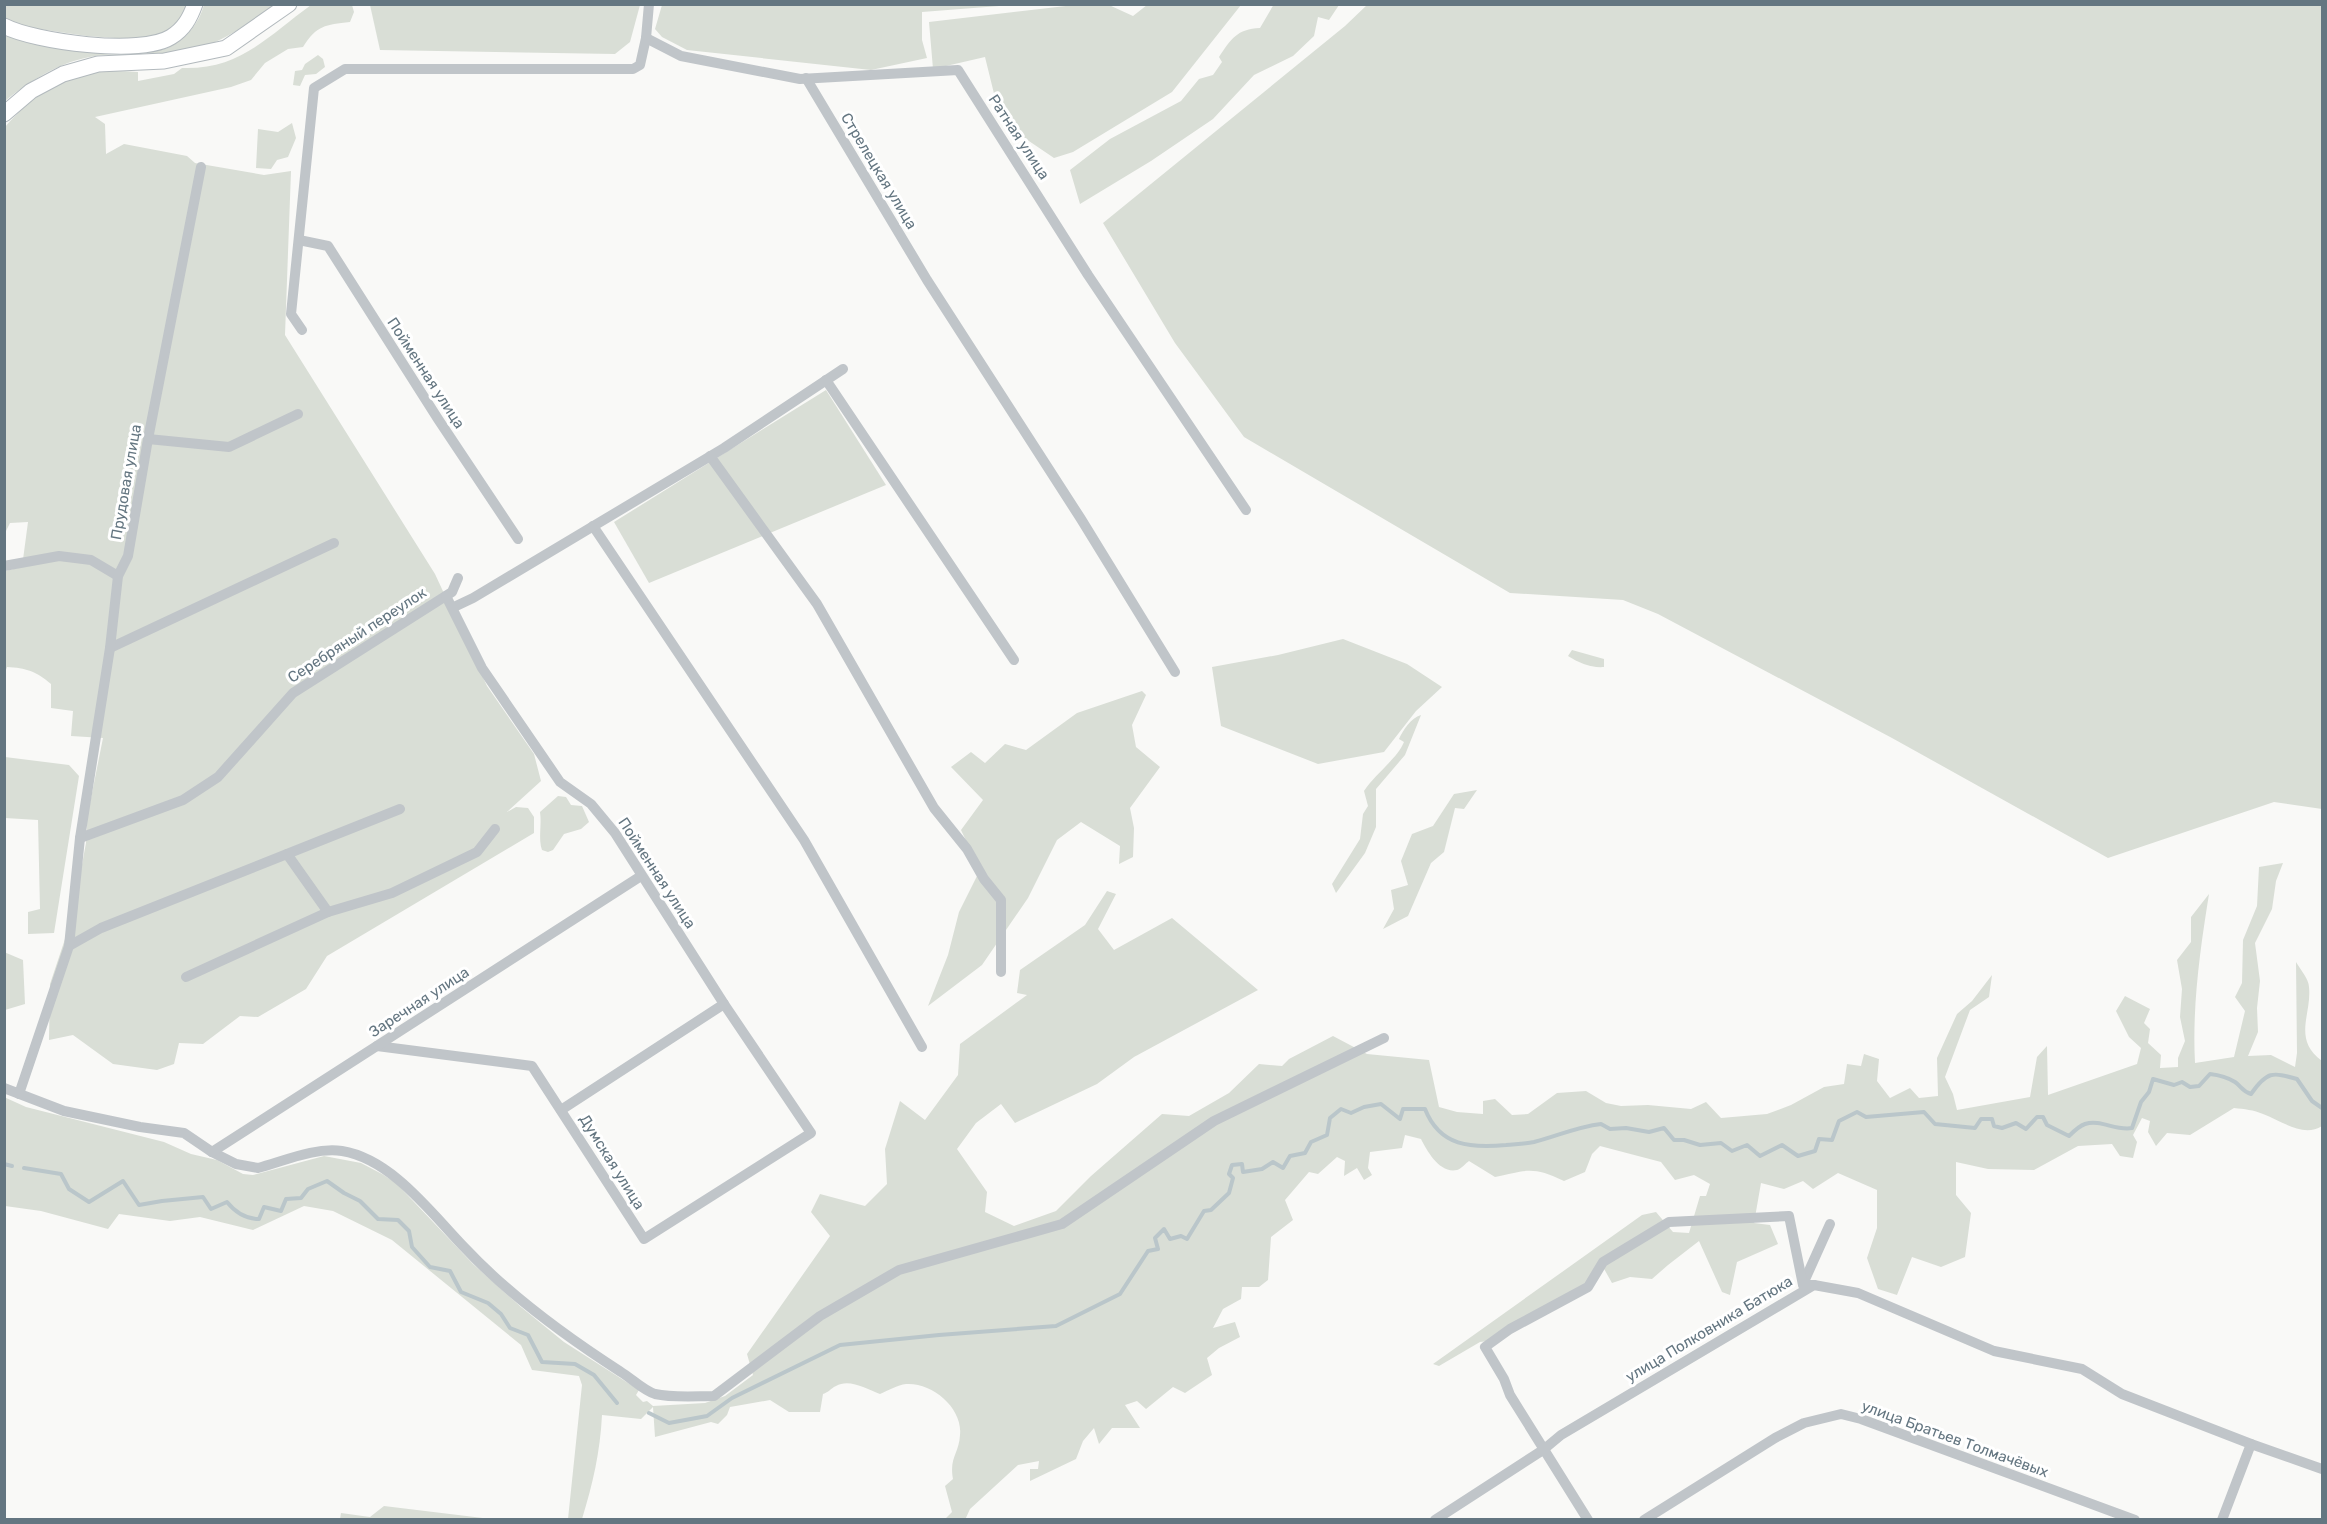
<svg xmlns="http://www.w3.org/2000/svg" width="2327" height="1524" font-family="Rubik,sans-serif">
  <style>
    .green { fill: #d9ded6 }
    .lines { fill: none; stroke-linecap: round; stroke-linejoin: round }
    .stream { stroke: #bac6ca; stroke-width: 4 }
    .secondary-casing { stroke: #b2b9bd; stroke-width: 17 }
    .street { stroke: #c0c5c9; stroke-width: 10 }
    .secondary { stroke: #fff; stroke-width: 15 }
    .labels { text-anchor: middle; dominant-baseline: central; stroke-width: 6; stroke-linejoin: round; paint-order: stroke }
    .street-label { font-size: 15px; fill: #647681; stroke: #fff }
  </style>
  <rect width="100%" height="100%" fill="#f9f9f7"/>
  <!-- green -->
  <g class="green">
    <polygon points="1083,4 1109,5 1133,16 1147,5 1241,5 1172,92 1073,152 1054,158 1001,122 985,57 933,69 929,22"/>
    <path d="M1274 4 1339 5 1329 20 1318 17 1314 36 1293 56 1254 75 1213 119 1151 161 1080 204 1070 170 1110 139 1181 101 1199 79 1213 75 1222 62 1219 57C1231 39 1237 29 1260 28Z"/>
    <polygon points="4,5 187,5 182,18 170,32 143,40 87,36 32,28 15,25 5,19"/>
    <path d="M204 5H274C251 21 227 40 199 48 169 56 134 52 103 55 67 58 33 78 5 101V35C34 48 142 60 170 47 187 38 199 23 204 5Z"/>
    <path d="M311 5H352L354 12 350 22C325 25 317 25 303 47L288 49 265 63 251 80 231 87 95 117 105 124 106 154 124 144 187 156 195 163 264 175 291 171 285 335 435 574 487 686 534 754 541 781 507 812 516 807 528 808 534 817V833L327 956 306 989 258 1017 240 1016 203 1044 179 1043 174 1064 157 1070 113 1064 73 1035 49 1040 50 984 72 918 86 843 87 818 103 738 71 736 73 711 51 708V684C36 671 26 668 7 667L5 673V571L22 567 28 522 10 523 5 533V127C27 102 53 80 86 73 103 70 121 71 138 72V81L174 74 182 68C240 70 268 36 311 5Z"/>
    <polygon points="370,5 370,4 640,5 630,42 615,54 380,50"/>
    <polygon points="662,5 1012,5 922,12 922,40 927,58 871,70 687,50 662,37 655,29"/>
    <polygon points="1367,5 2322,5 2322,809 2274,802 2108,858 1892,738 1658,614 1623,600 1510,593 1244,437 1175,343 1103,223 1345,26"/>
    <polygon points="318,55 323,59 325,67 316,74 305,75 300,86 293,85 295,71 302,70 305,64"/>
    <polygon points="292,123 296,138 288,157 277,160 271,169 256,168 258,129 278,132"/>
    <polygon points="826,390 886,485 649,583 614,522"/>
    <polygon points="1343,639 1407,664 1442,687 1416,711 1384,752 1318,764 1221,726 1212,667 1278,655"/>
    <path d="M1572 650 1604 659V667C1591 668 1579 663 1568 656Z"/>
    <polygon points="1142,691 1146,695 1132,725 1136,747 1160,767 1130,808 1134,828 1133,857 1119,864 1120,846 1081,822 1057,840 1028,898 982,965 928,1006 948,955 959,912 980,870 961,830 983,800 951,767 971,752 985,763 1005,744 1026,750 1077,713"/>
    <path d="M1421 715 1405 755 1376 789V827L1365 853 1336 893 1332 884 1360 839 1363 814 1368 806 1364 791C1375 774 1397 759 1404 742L1399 739C1403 730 1411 718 1421 715Z"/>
    <polygon points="5,757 69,765 79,776 54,933 28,934 28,912 40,909 38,820 5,818"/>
    <polygon points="1477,790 1464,809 1455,808 1444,852 1431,863 1408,916 1383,929 1394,909 1391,890 1408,885 1401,861 1412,834 1433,826 1454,794"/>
    <path d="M558 796 566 797 571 805 582 806 589 822 581 829 564 834 553 850 548 852 542 850C538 839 542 824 540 812Z"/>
    <path d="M2283 863 2276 881 2272 909 2255 943 2260 981 2257 1008 2258 1032 2248 1056 2271 1055 2295 1067 2297 1053 2296 962C2300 969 2309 979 2309 987 2312 1014 2292 1039 2322 1061V1126C2303 1138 2282 1121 2263 1114 2254 1110 2244 1109 2234 1108L2190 1135 2167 1133 2156 1146 2148 1132 2150 1121 2142 1118 2133 1135 2137 1142 2133 1158 2120 1156 2112 1144 2078 1146 2034 1170 1988 1169 1956 1162V1195L1971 1213 1965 1257 1941 1267 1912 1257 1897 1295 1878 1289 1867 1258 1877 1228V1190L1838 1173 1813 1189 1803 1181 1784 1189 1761 1183 1754 1223 1770 1225 1778 1244 1737 1262 1730 1295 1722 1292 1699 1241 1668 1265 1652 1279 1630 1277 1612 1283 1603 1267 1588 1287 1496 1340 1480 1342 1439 1366 1433 1364 1642 1215 1656 1212 1673 1232 1689 1233 1700 1196H1706L1710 1184 1694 1175 1675 1180 1661 1162 1600 1146 1592 1154 1585 1172 1564 1181C1533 1166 1527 1170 1495 1177L1469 1161C1466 1163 1461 1169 1457 1170 1440 1174 1427 1151 1421 1139L1405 1135 1402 1148 1370 1152 1368 1168 1372 1175 1364 1180 1357 1168 1344 1176 1345 1161 1337 1157 1318 1174 1309 1172 1285 1200 1293 1220 1271 1237 1268 1280 1259 1287H1242L1241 1299 1223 1309 1213 1328 1235 1322 1240 1337 1219 1348 1207 1358 1212 1375 1185 1393 1173 1387 1146 1409 1137 1401 1125 1405 1140 1428H1112L1099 1444 1094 1428 1083 1441 1076 1459 1030 1481V1469H1038L1039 1461 1018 1465 970 1509 965 1520 945 1519 952 1512 945 1486 953 1479C949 1457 959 1454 960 1435 963 1408 932 1382 906 1384 898 1385 887 1391 880 1394 867 1389 849 1378 836 1386 830 1389 829 1392 823 1394L820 1412H789L770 1400 730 1407 727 1415 718 1424 711 1422 655 1437 653 1407 641 1419 602 1415C600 1453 593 1483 582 1519H568L582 1385 579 1376 532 1370 521 1345 392 1240 333 1211 304 1206 253 1230 200 1217 170 1221 119 1214 108 1229 41 1211 5 1206 4 1097 26 1107 164 1142 191 1154 217 1160 243 1174 253 1175 324 1156 361 1163 382 1174 396 1183 473 1264 521 1307 564 1342 639 1390 636 1395 643 1402 647 1401 653 1406 705 1403 725 1396 753 1375 747 1354 830 1236 811 1212 820 1194 865 1206 887 1184 885 1149 900 1101 925 1120 958 1075 960 1044 1027 995 1017 993 1020 970 1085 925 1107 891 1116 894 1098 929 1114 950 1172 918 1258 990 1134 1057 1097 1084 1015 1123 1001 1104 976 1123 957 1149 987 1192 985 1212 1014 1226 1056 1211 1091 1176 1162 1114 1189 1116 1229 1093 1259 1064 1282 1066 1289 1059 1333 1036 1367 1054 1429 1060 1439 1107 1457 1112 1483 1114V1101L1495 1099 1512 1115 1528 1114 1557 1093 1586 1091 1606 1103 1621 1106 1648 1105 1691 1109 1706 1102 1721 1118 1767 1114 1791 1105 1824 1087 1844 1084 1847 1064 1861 1066 1864 1054 1879 1059 1877 1081 1890 1098 1910 1088 1919 1098 1938 1096 1937 1058 1957 1014 1972 1001 1992 975 1989 997 1970 1010 1945 1077 1953 1094 1957 1110 2030 1097 2037 1057 2047 1046 2048 1095 2137 1064 2141 1048 2129 1037 2116 1011 2125 996 2150 1009 2144 1023 2150 1029 2148 1043 2161 1055 2160 1068 2178 1067V1058L2185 1041 2180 1017 2182 989 2177 960 2191 942V917L2209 894C2200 950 2192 1007 2195 1063L2234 1057 2245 1011 2235 997 2242 983 2243 940 2257 906 2259 867Z"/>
    <polygon points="4,952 23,960 25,1004 5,1010"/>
    <polygon points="384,1506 491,1519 340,1519 341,1513 370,1517"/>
  </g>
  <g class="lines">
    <!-- stream -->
    <g class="stream">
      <polyline points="4,1164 12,1166"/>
      <path d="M24 1168 61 1174 69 1189 89 1202 123 1181 139 1205 162 1201 203 1197 211 1209 227 1202C235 1212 246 1219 259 1219L264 1207 281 1211 286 1199 301 1198 308 1189 327 1181 344 1193 360 1201 378 1219 398 1220 409 1231 412 1247 430 1267 450 1271 461 1292 488 1303 501 1314 510 1328 528 1335 542 1362 575 1364 594 1375 617 1403"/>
      <path d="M649 1413 669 1423 707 1416 732 1398 840 1345 939 1335 1056 1326 1120 1294 1148 1251 1158 1249 1155 1238 1164 1229 1170 1239 1181 1236 1187 1239 1204 1211 1211 1210 1229 1193 1233 1178 1229 1174 1232 1165 1242 1164 1243 1172 1262 1169 1273 1162 1283 1168 1290 1156 1305 1153 1311 1142 1327 1135 1330 1118 1341 1109 1351 1113 1364 1107 1381 1104 1400 1119 1403 1109H1425C1440 1147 1471 1148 1506 1145 1515 1144 1525 1144 1534 1142 1558 1136 1576 1127 1601 1124L1610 1129 1626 1128 1649 1132 1664 1128 1674 1140H1684L1700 1145 1721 1143 1732 1151 1747 1145 1760 1156 1782 1145 1798 1156 1815 1151 1819 1139 1832 1140 1839 1121 1857 1112 1866 1117 1924 1112 1935 1124 1975 1128 1981 1119H1992L1994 1126 2002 1128 2016 1123 2026 1129 2037 1117H2043L2047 1125 2069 1136C2073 1132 2079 1126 2085 1124 2101 1119 2115 1131 2132 1128L2141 1102 2149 1092 2153 1079 2174 1085 2182 1082 2190 1087 2199 1086 2210 1074C2219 1075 2227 1077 2235 1082 2241 1086 2242 1091 2251 1094 2267 1071 2272 1072 2297 1079L2312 1101 2322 1108"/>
    </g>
    <defs>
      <g id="secondary">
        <path d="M4 26C35 42 141 56 171 37 184 29 190 18 195 4"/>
        <polyline points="4,114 31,91 63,74 98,64 164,61 226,48 289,4"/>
      </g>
    </defs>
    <!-- secondary casing -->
    <use href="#secondary" class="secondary-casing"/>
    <!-- street -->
    <g class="street">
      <polyline points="646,38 681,56 800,79 958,70 1088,275 1246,510"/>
      <polyline points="806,78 927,280 1081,519 1175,672"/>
      <polyline points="299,240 328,246 438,419 518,539"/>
      <polyline points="302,330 291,314 314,88 345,69 633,69 640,65 646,38 649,4"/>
      <polyline points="826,380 1014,660"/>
      <polyline points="148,439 229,447 298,414"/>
      <polyline points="710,456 817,604 934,808 967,849 984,879 1001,900 1001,972"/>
      <polyline points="593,526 804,840 922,1047"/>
      <polyline points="4,566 59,556 91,560 118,576"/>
      <polyline points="454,607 473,598 724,448 843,369"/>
      <polyline points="110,648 334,543"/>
      <polyline points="80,838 183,800 218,777 293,693 452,592 458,578"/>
      <polyline points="287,854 328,912"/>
      <polyline points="69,946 101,928 400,809"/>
      <polyline points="186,977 328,912 392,893 477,852 495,829"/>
      <polyline points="377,1046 532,1066 644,1239 811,1133 724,1004 615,833 591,804 560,782 482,668 446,596"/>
      <path d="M4 1088 64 1111 140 1127 184 1133 212 1152 236 1164 258 1168C284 1161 315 1147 342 1151 392 1159 432 1214 465 1248 510 1296 565 1336 621 1372 631 1378 644 1391 655 1394 673 1398 696 1396 714 1396L820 1316 899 1270 1062 1224 1214 1121 1384 1038"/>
      <polyline points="19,1094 69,946 80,838 110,648 118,576 128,556 148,439 201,167"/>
      <polyline points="561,1110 724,1004"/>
      <polyline points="212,1152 641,876"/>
      <polyline points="1803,1284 1830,1224"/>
      <polyline points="1435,1520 1543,1450 1561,1435 1814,1285 1858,1293 1994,1351 2082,1369 2122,1394 2251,1444 2322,1469"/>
      <polyline points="1588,1520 1510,1395 1504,1379 1485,1347 1510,1329 1588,1287 1603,1262 1669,1222 1789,1216 1803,1285 1814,1285"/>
      <polyline points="1644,1520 1775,1438 1804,1423 1841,1414 1861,1419 2135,1520"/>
      <polyline points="2222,1520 2251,1444"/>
    </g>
    <!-- secondary -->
    <use href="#secondary" class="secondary"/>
  </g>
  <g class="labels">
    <!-- street labels -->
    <g class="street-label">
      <text transform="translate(1019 137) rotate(57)">Ратная улица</text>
      <text transform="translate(879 171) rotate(59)">Стрелецкая улица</text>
      <text transform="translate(426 373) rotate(57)">Пойменная улица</text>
      <text transform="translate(126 482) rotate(-80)">Прудовая улица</text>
      <text transform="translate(357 635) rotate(-33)">Серебряный переулок</text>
      <text transform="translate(657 873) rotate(57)">Пойменная улица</text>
      <text transform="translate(419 1002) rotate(-33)">Заречная улица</text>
      <text transform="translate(612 1162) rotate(58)">Думская улица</text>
      <text transform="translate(1709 1329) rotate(-31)">улица Полковника Батюка</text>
      <text transform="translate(1955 1439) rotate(20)">улица Братьев Толмачёвых</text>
    </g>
  </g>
  <!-- border -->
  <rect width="2327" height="1524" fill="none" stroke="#647681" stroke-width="12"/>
</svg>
